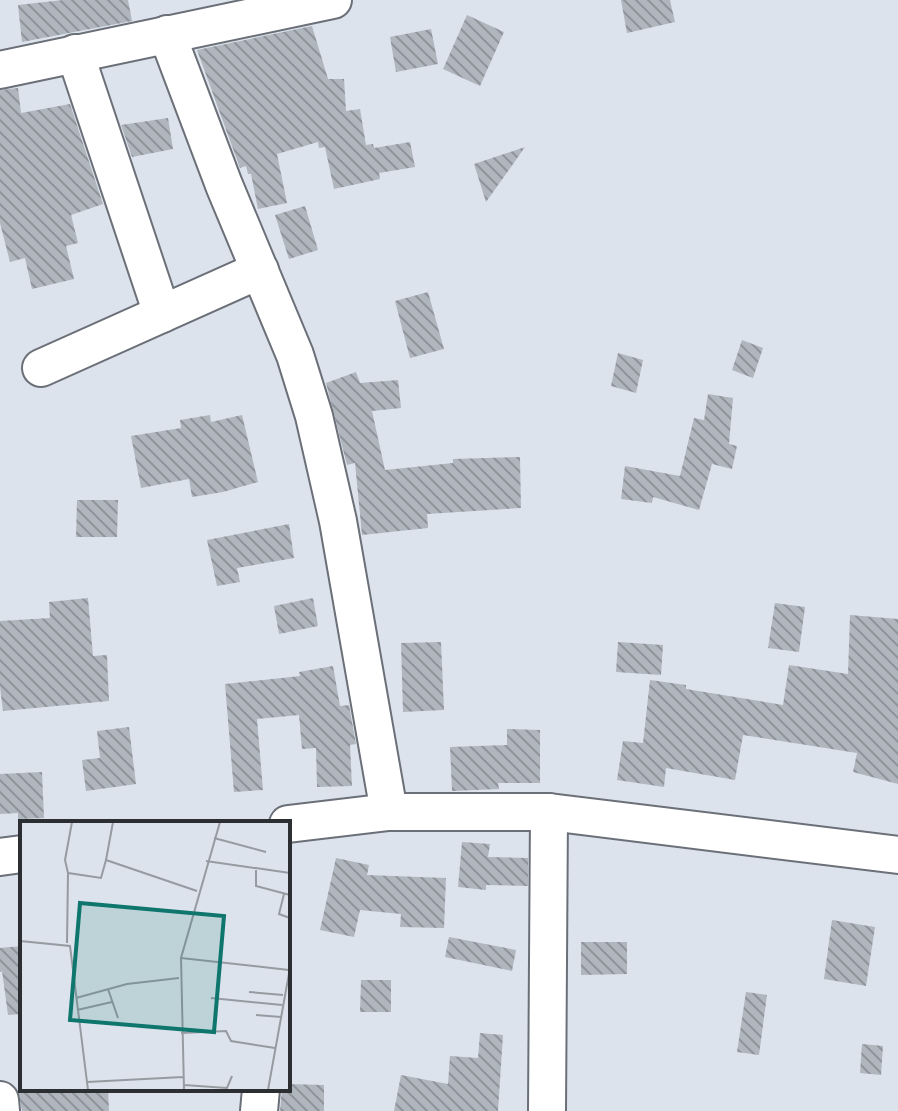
<svg xmlns="http://www.w3.org/2000/svg" width="898" height="1111" font-family="Merriweather,serif">
  <style>
    .building { fill: url(#building-back-hatch) }
    .lines { fill: none; stroke-linecap: round; stroke-linejoin: round }
    .minor-casing { stroke: #6b7078; stroke-width: 40 }
    .minor { stroke: #fff; stroke-width: 36 }
    .inset-road { fill: none; stroke: #969ba2; stroke-width: 2 }
    .view { fill: #0f766e; fill-opacity: 0.15; stroke: #0f766e; stroke-width: 4 }
    .inset-edge { fill: none; stroke: #2c2f32; stroke-width: 4 }
  </style>
  <defs>
    <pattern id="building-back-hatch" width="6" height="6" patternUnits="userSpaceOnUse" patternTransform="scale(2)"><rect width="6" height="6" fill="#b0b6be"/><path d="M-1 5l2 2M0 0l6 6M5-1l2 2" fill="none" stroke="#8f949b"/></pattern>
  </defs>
  <rect width="100%" height="100%" fill="#dde3ec"/>
  <!-- building -->
  <g class="building">
    <polygon points="63,0 128,0 132,21 22,42 18,5"/>
    <polygon points="621,0 670,0 675,22 627,33"/>
    <polygon points="467,15 504,32 480,86 443,69"/>
    <polygon points="312,26 328,79 344,79 346,111 360,109 366,145 373,144 374,148 410,142 415,167 379,173 380,179 334,189 325,147 319,148 318,142 277,154 287,203 258,209 251,174 248,174 246,166 240,168 197,50"/>
    <polygon points="431,29 438,64 396,72 390,37"/>
    <polygon points="18,88 21,113 70,104 103,204 71,215 78,243 66,246 74,279 32,289 25,258 10,262 0,223 0,90"/>
    <polygon points="168,118 173,149 132,157 121,125"/>
    <polygon points="525,147 506,174 486,202 474,164"/>
    <polygon points="305,206 318,250 289,259 275,215"/>
    <polygon points="428,292 444,349 410,358 395,301"/>
    <polygon points="742,340 763,348 753,378 732,370"/>
    <polygon points="618,353 643,360 636,393 611,386"/>
    <polygon points="356,372 360,383 398,380 401,408 372,411 385,470 453,463 453,459 520,457 521,508 427,514 428,528 362,535 355,463 347,465 326,383"/>
    <polygon points="708,394 733,398 729,444 737,446 732,469 712,464 699,510 653,497 652,503 621,499 625,466 680,476 694,418 704,420"/>
    <polygon points="210,415 211,422 242,415 258,482 223,492 192,497 189,479 141,488 131,436 181,428 180,420"/>
    <polygon points="77,500 118,500 117,537 76,537"/>
    <polygon points="289,524 294,558 237,568 240,582 217,586 207,540"/>
    <polygon points="88,598 93,656 107,655 109,701 3,711 0,687 0,621 50,618 49,602"/>
    <polygon points="313,598 318,626 279,634 274,606"/>
    <polygon points="775,603 805,607 799,652 768,648"/>
    <polygon points="850,615 898,619 898,784 853,772 857,753 743,735 735,780 666,768 664,787 617,780 623,741 643,743 650,680 686,685 686,689 783,705 789,665 848,674"/>
    <polygon points="441,642 444,710 403,712 401,643"/>
    <polygon points="618,642 663,645 661,675 616,672"/>
    <polygon points="333,666 340,706 349,705 356,744 350,745 352,786 317,787 316,748 302,749 299,715 257,719 263,790 234,792 225,684 300,676 299,672"/>
    <polygon points="129,727 136,784 86,791 82,760 100,758 97,731"/>
    <polygon points="507,729 540,730 540,783 498,783 499,789 452,791 450,747 507,745"/>
    <polygon points="42,772 44,818 18,819 18,813 0,814 0,774"/>
    <polygon points="462,842 490,844 488,857 528,858 528,886 486,885 486,890 458,887"/>
    <polygon points="336,858 369,865 367,875 446,878 444,928 400,927 401,914 360,910 354,937 320,930"/>
    <polygon points="832,920 875,927 866,986 824,979"/>
    <polygon points="449,937 516,950 512,971 445,957"/>
    <polygon points="581,942 627,942 627,974 581,975"/>
    <polygon points="22,946 22,1014 8,1015 2,971 0,972 0,948"/>
    <polygon points="361,980 391,980 391,1012 360,1012"/>
    <polygon points="746,992 767,995 759,1055 737,1052"/>
    <polygon points="480,1033 503,1035 498,1111 394,1111 401,1075 448,1084 450,1056 478,1058"/>
    <polygon points="862,1044 883,1046 881,1075 860,1073"/>
    <polygon points="288,1084 324,1085 324,1111 280,1111 282,1089 288,1089"/>
    <polygon points="18,1089 108,1089 109,1111 22,1111"/>
  </g>
  <g class="lines">
    <defs>
      <g id="minor">
        <polyline points="167,34 224,185 295,355 314,416 338,521 389,812"/>
        <polyline points="75,53 162,314"/>
        <polyline points="0,70 333,0"/>
        <polyline points="41,368 260,270"/>
        <polyline points="288,824 389,812 549,812 898,855"/>
        <polyline points="0,857 22,854"/>
        <polyline points="0,1100 1,1111"/>
        <polyline points="259,1111 261,1089"/>
        <polyline points="547,1111 549,812"/>
      </g>
    </defs>
    <!-- minor casing -->
    <use href="#minor" class="minor-casing"/>
    <!-- minor -->
    <use href="#minor" class="minor"/>
  </g>
  <!-- overview -->
  <g transform="translate(20 821)">
    <rect width="270" height="270" fill="#dde3ec"/>
    <path class="inset-road" d="M93 1 86 39 177 70M194 17 246 31M186 40 270 52M236 49V65L270 74M48 52 45 39 52 1M264 73 259 93 270 97M0 120 50 125 68 269M47 122 48 52 81 57 86 39M161 137 269 149M88 168 98 197M229 171 263 174M56 177 107 163 159 157M191 177 262 184M57 189 92 181M236 194 261 196M161 212 206 210 211 220 255 227M67 261 163 256M164 264 207 267 212 255M164 269 161 137 200 1M248 269 270 147"/>
    <path class="view" d="M60 82 204 95 194 211 50 199Z"/>
    <rect width="270" height="270" class="inset-edge"/>
  </g>
</svg>
